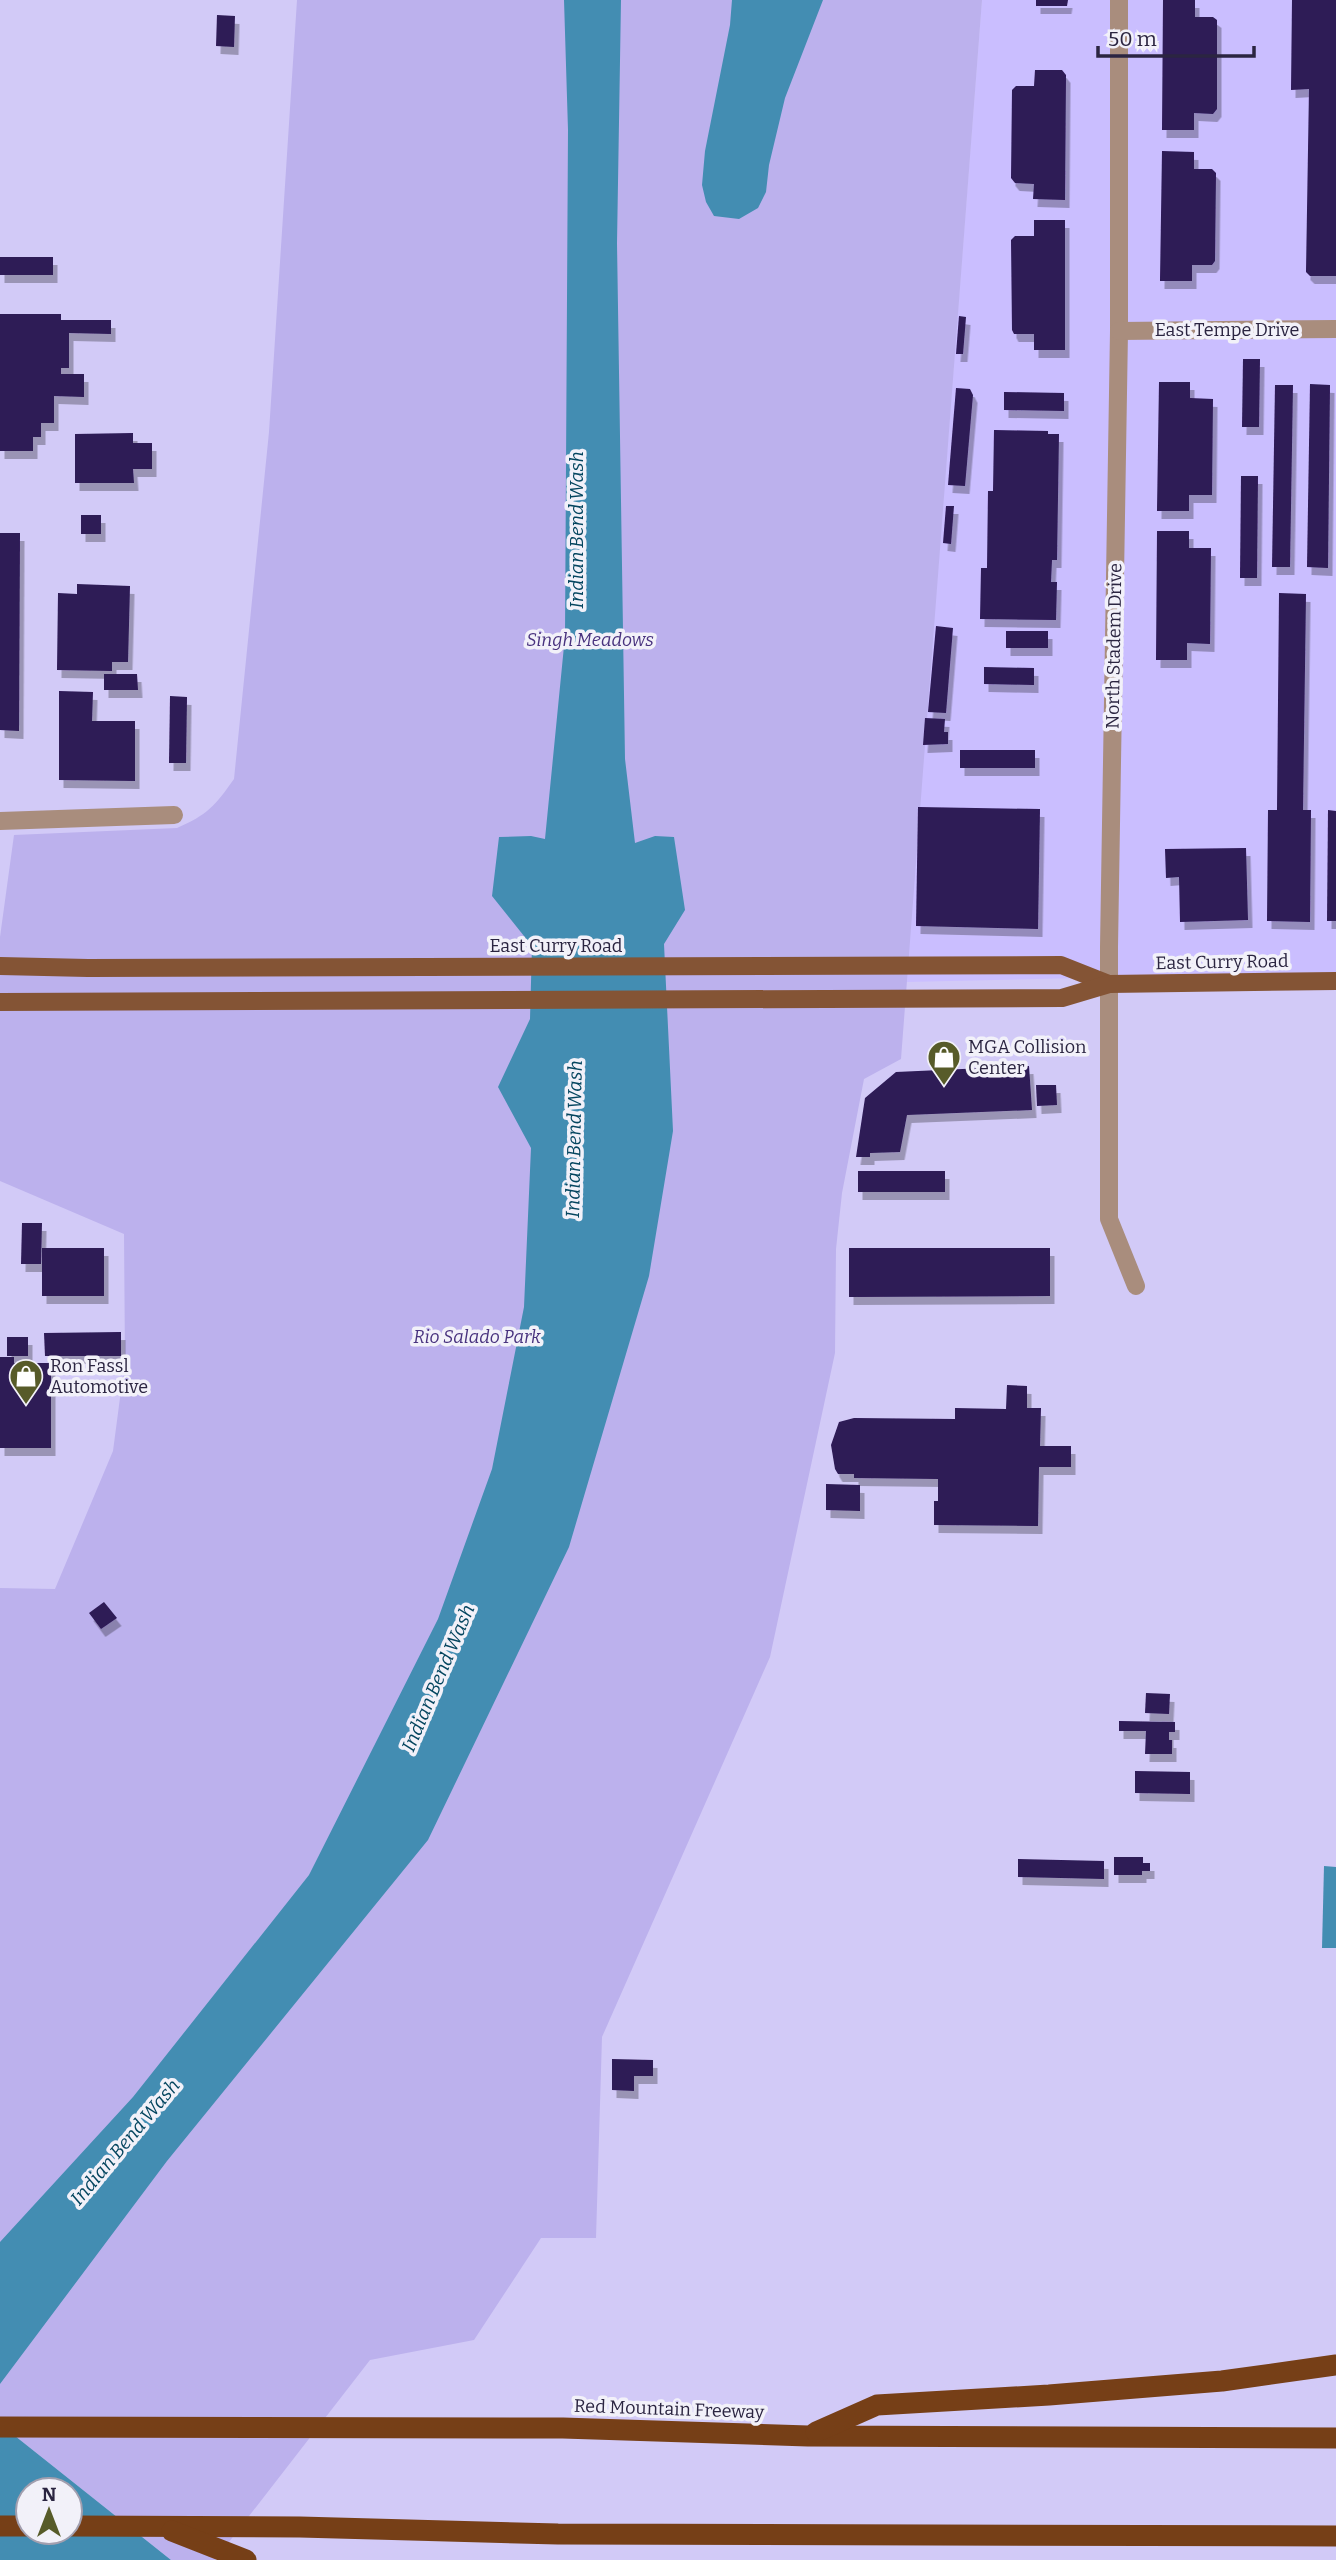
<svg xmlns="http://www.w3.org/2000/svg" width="1336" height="2560" font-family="Bitter,serif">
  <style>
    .built { fill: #cabeff }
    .green { fill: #bcb1ed }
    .water { fill: #438db2; fill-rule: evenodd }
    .building { fill: #2d1a56; filter: url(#shadow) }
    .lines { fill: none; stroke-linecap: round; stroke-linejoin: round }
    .minor { stroke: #a98d7d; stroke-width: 18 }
    .primary { stroke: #845435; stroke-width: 18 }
    .motorway { stroke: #763f17; stroke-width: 21 }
    .labels { text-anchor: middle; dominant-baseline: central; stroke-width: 7; stroke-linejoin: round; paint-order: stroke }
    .street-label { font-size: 18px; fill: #2b2541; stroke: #f2f1f9 }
    .park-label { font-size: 18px; font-style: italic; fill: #48327e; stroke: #f2f1f9 }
    .poi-label { font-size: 18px; fill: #2b2541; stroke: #f2f1f9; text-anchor: start }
    .water-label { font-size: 19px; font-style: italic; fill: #04455f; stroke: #f2f1f9 }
  </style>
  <defs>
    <filter id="shadow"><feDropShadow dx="4.5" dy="8" stdDeviation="0" flood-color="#0004"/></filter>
  </defs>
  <rect width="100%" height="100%" fill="#d2caf7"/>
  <!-- built -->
  <polygon class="built" points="982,0 1336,0 1336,972 906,982"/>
  <!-- green -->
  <path class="green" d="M297 0H982L901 1059 864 1079 842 1193 836 1249 835 1353 770 1657 602 2037 596 2238H541L474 2340 370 2360 215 2560H171L0 2424V1588L55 1589 113 1451 125 1360 124 1234 0 1181V937L14 835 177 828C207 815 215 806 234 779L269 432Z"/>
  <!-- water -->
  <g class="water">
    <polygon points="564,0 621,0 617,243 625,759 635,843 655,836 674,837 685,910 664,944 673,1131 649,1276 569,1547 428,1840 167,2161 0,2384 0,2242 133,2097 309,1875 438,1619 492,1469 524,1307 531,1148 498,1087 530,1019 532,946 492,896 499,837 531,836 545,839 565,636 568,130"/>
    <polygon points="732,0 823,0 785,98 769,165 766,192 758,208 739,219 714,216 706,202 702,185 705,151 730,25"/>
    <polygon points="1324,1866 1336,1867 1336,1948 1322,1948"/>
    <path d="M0 2424 171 2560H0ZM28 2490H70V2532H28Z"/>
  </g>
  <!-- building -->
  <g class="building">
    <polygon points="1036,0 1068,0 1067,6 1036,6"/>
    <polygon points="1163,0 1195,0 1195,17 1213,17 1217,20 1217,109 1213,114 1194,113 1194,130 1162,130"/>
    <polygon points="1292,0 1336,0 1336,276 1310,276 1306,272 1309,89 1291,90"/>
    <polygon points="217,15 235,16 234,47 216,46"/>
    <polygon points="1035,70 1062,70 1066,75 1065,200 1033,199 1034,184 1015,183 1011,178 1012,90 1016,86 1034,86"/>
    <polygon points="1162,151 1194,152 1194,169 1212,169 1216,173 1215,261 1212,265 1192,265 1192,281 1160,281"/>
    <polygon points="1034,220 1065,220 1065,350 1034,350 1034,334 1014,334 1012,330 1011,240 1015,236 1034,236"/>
    <rect x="0" y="257" width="53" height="18"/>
    <polygon points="0,314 61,314 61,320 111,320 111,334 69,333 69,368 61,368 61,374 84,374 84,397 54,396 54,423 41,423 41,437 33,437 33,451 0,451"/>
    <polygon points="959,316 966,317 963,354 956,354"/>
    <polygon points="1243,359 1260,359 1259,427 1242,427"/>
    <polygon points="1159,382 1190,382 1190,398 1213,399 1212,495 1189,495 1189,511 1157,511"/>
    <polygon points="1310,384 1330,385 1328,568 1307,567"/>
    <polygon points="1275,385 1293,385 1290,567 1272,567"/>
    <polygon points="956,388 970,389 973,395 965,486 948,485"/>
    <polygon points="1004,392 1064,393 1064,411 1004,410"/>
    <polygon points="994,430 1048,431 1048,434 1059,434 1057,560 1052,560 1051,582 1057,582 1056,620 980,619 981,568 987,568 988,491 993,491"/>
    <polygon points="133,433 133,443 152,443 152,469 133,469 134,483 75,483 75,434"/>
    <polygon points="1241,476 1258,476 1257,578 1240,578"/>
    <polygon points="946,506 954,506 951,544 943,543"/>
    <rect x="81" y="515" width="20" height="19"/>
    <polygon points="1157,531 1189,531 1189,548 1211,548 1210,644 1187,643 1187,660 1156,660"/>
    <polygon points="0,533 20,533 19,731 0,730"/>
    <polygon points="77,584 130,586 128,662 112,662 112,671 57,670 58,593 77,594"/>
    <polygon points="1279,593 1306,594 1303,810 1311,810 1310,922 1267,921 1268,810 1277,810"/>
    <polygon points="936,626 953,628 946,713 928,712"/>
    <rect x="1006" y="631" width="42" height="17"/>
    <polygon points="984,667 1034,668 1034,685 984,684"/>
    <polygon points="104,674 137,674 138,690 104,690"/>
    <polygon points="59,691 93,692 92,721 135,721 135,781 59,780"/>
    <polygon points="170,696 187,697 186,763 169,763"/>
    <polygon points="925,718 945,719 944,732 948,732 948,744 923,745"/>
    <rect x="960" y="750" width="75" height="18"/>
    <polygon points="918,807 1040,809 1038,929 916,926"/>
    <polygon points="1328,810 1336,811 1336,921 1327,921"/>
    <polygon points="1246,848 1248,920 1180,922 1179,877 1166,878 1165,849"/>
    <polygon points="1029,1066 1032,1110 907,1115 900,1152 870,1153 870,1157 856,1157 865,1098 896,1072"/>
    <polygon points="1036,1085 1056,1085 1057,1105 1037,1106"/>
    <rect x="858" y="1171" width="87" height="21"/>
    <polygon points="22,1223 42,1223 41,1264 21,1264"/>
    <rect x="42" y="1248" width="62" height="48"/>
    <polygon points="849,1248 1050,1248 1050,1296 849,1297"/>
    <polygon points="121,1332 121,1356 45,1356 44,1333"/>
    <rect x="7" y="1337" width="21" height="19"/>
    <polygon points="0,1357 14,1357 14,1363 51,1363 51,1448 0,1448"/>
    <polygon points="1007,1385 1027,1386 1027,1408 1041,1408 1040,1446 1071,1446 1071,1467 1039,1467 1038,1526 934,1525 934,1501 938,1501 938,1479 854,1478 854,1474 838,1474 835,1469 831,1445 839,1422 854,1418 955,1419 955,1408 1006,1409"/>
    <polygon points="826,1484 860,1485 860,1511 826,1510"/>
    <polygon points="104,1602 117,1618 101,1629 89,1613"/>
    <polygon points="1146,1693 1170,1694 1169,1714 1145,1713"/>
    <polygon points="1119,1721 1175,1722 1175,1732 1169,1732 1169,1740 1172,1740 1172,1754 1145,1754 1146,1731 1119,1731"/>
    <polygon points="1135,1771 1190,1772 1190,1794 1135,1793"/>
    <polygon points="1114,1857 1143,1857 1143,1863 1150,1863 1150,1871 1142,1871 1142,1875 1114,1875"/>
    <polygon points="1018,1859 1104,1861 1104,1879 1018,1877"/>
    <polygon points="612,2059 653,2060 653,2076 634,2076 634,2091 612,2090"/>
  </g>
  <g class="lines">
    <!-- minor -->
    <g class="minor">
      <polyline points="1119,0 1119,331 1109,947 1109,1219 1136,1286"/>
      <polyline points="1119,331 1336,329"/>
      <polyline points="0,821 174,815"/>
    </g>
    <!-- primary -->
    <g class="primary">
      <polyline points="0,966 88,968 1061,965 1109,984"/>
      <polyline points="0,1002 1062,998 1109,984 1336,981"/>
    </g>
    <!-- motorway -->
    <g class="motorway">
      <polyline points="0,2427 563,2428 808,2436 1336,2438"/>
      <polyline points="816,2432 877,2405 1049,2395 1222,2381 1336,2365"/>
      <polyline points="0,2526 28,2526"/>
      <polyline points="70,2526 300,2527 558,2534 1336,2536"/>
      <polyline points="172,2531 246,2560"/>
    </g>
  </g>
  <!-- icons -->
  <defs>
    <symbol id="shop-pin" viewBox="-11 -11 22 30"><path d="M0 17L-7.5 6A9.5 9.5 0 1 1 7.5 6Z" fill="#575b29" stroke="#f2f1f9"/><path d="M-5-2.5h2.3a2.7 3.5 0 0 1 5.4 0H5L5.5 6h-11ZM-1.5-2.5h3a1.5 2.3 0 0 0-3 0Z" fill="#fff"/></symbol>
  </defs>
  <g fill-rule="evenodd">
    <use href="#shop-pin" x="925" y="1038" width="38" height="52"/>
    <use href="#shop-pin" x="7" y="1357" width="38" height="52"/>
  </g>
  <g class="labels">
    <!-- street labels -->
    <g class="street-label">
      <text x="1227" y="330">East Tempe Drive</text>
      <text transform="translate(1114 646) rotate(-89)">North Stadem Drive</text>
      <text x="556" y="946">East Curry Road</text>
      <text transform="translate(1222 962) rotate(-1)">East Curry Road</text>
      <text transform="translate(669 2409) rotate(2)">Red Mountain Freeway</text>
    </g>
    <!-- park labels -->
    <g class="park-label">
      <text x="590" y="640">Singh Meadows</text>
      <text x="477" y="1337">Rio Salado Park</text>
    </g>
    <!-- poi labels -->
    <g class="poi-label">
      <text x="968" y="1047">MGA Collision<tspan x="968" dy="21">Center</tspan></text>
      <text x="50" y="1366">Ron Fassl<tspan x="50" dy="21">Automotive</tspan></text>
    </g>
    <!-- water labels -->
    <g class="water-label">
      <text transform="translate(576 530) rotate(-90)">Indian Bend Wash</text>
      <text transform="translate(574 1139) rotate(-89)">Indian Bend Wash</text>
      <text transform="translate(438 1678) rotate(-67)">Indian Bend Wash</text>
      <text transform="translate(125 2142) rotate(-50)">Indian Bend Wash</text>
    </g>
  </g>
  <!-- north arrow -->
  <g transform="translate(49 2511)"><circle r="33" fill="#f2f1f9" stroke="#a29faf" stroke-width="2"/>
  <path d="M0-5L12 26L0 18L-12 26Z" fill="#575b29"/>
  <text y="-10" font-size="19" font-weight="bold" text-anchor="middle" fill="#2b2541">N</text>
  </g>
  <!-- scale -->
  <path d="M1098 46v10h156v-10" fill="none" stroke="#2b2541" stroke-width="3.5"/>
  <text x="1108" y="46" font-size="21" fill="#2b2541" stroke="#f2f1f9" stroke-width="5" paint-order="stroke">50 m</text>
</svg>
